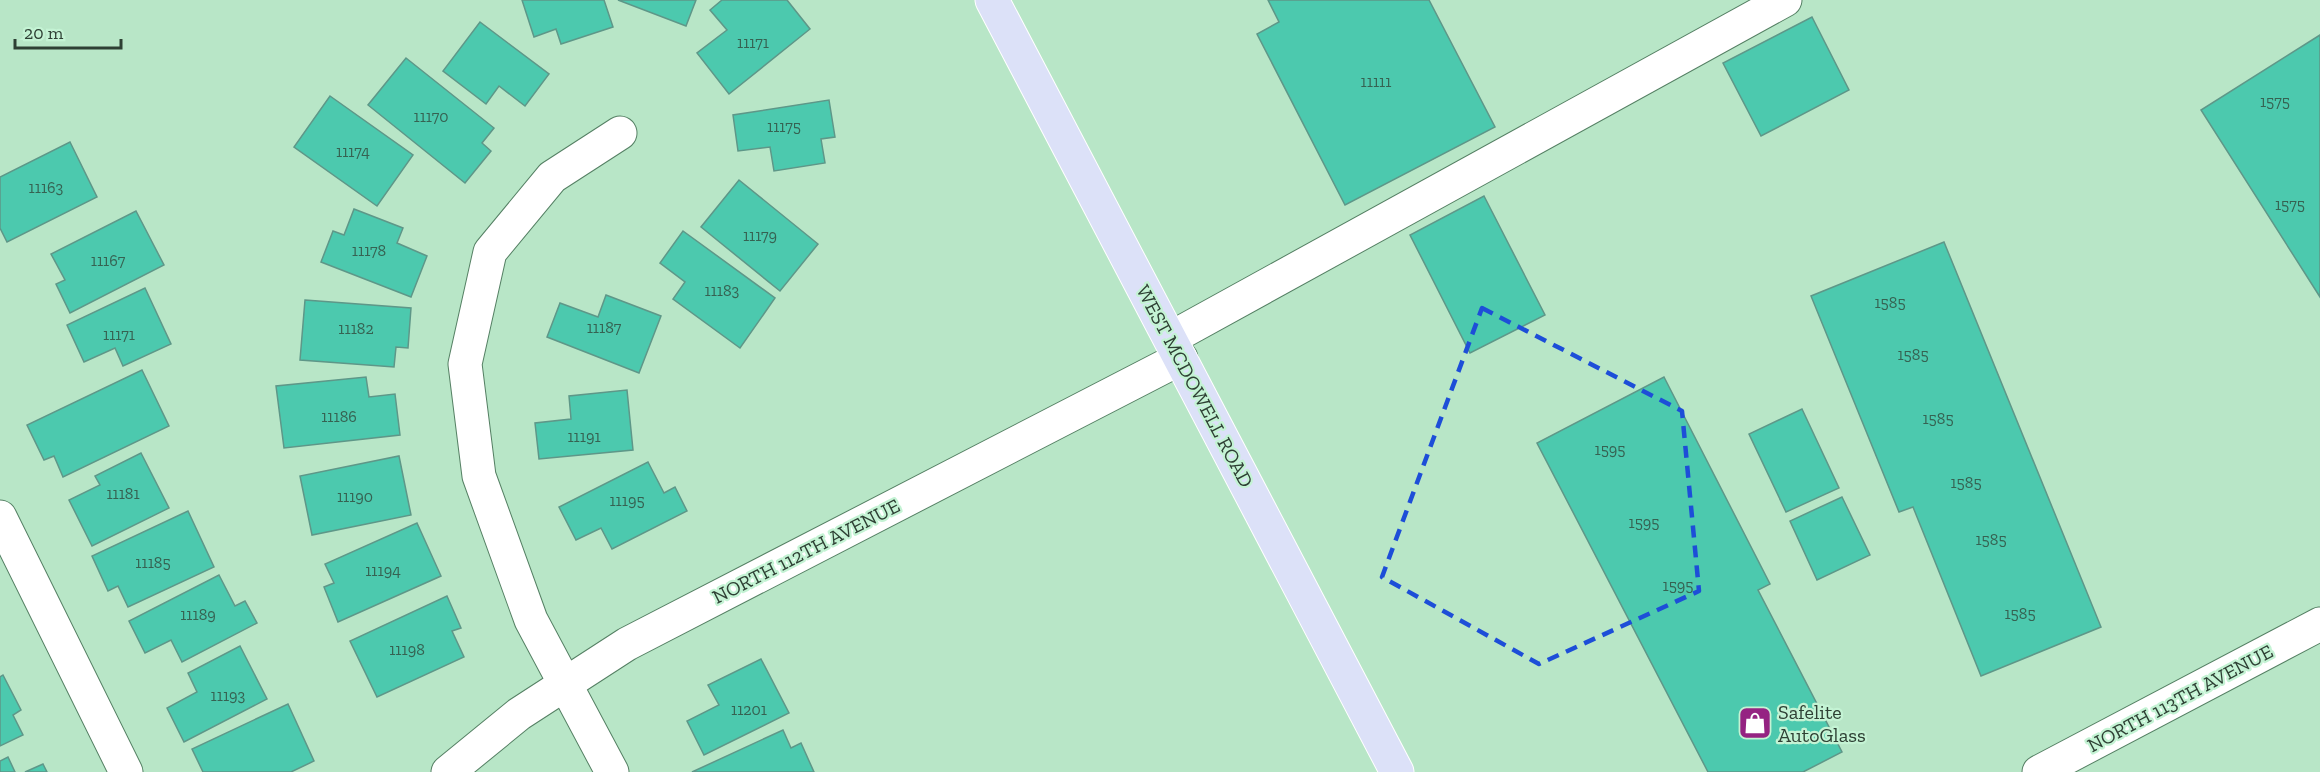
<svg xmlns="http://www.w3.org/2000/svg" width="2320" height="772" font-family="'Zilla Slab',serif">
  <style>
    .building { fill: #4cc9ae; stroke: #5e9788; stroke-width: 1.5 }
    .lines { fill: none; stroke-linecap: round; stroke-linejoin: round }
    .minor-casing { stroke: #558064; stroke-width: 35 }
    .major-casing { stroke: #fff; stroke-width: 35 }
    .minor { stroke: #fff; stroke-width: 33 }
    .major { stroke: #dce1f8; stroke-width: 33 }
    .marked { fill: none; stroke: #1d4ed8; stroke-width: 4.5; stroke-dasharray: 12 8; stroke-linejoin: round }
    .labels { text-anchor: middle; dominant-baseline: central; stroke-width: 4.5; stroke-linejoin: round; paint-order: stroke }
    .number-label { font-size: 16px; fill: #366252 }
    .street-label { font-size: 20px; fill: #2e4034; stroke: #c4f3d4 }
    .poi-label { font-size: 20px; fill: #2e4034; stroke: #c4f3d4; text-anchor: start }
  </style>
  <rect width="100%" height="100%" fill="#b8e6c7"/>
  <!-- building -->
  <g class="building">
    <polygon points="522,0 604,0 613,27 561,44 556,29 534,37"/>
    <polygon points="618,0 696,0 686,26"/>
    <polygon points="722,0 787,0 810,29 729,94 697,53 727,30 710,10"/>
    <polygon points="1268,0 1429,0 1495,127 1345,205 1257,34 1279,22"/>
    <polygon points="1812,17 1849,90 1761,136 1723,63"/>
    <polygon points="480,22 549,74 525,106 499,86 486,104 443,71"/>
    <polygon points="2320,35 2320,297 2201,110"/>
    <polygon points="406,58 494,128 482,143 491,151 465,183 368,105"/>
    <polygon points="330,96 413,155 377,206 294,147"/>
    <polygon points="829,100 835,137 821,139 825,163 774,171 770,147 738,151 733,115"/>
    <polygon points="70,142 97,197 7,242 0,228 0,177"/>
    <polygon points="739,180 818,244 780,291 701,227"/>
    <polygon points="1484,196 1545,315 1470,353 1410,235"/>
    <polygon points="354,209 403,228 397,243 427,256 411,297 321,262 333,231 344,235"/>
    <polygon points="136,211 164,265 70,313 56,284 65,280 51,254"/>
    <polygon points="683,231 775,298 740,348 673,299 685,282 660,263"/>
    <polygon points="1944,242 2101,627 1981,676 1913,507 1899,512 1811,296"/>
    <polygon points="145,288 171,344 123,366 115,348 84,362 67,325"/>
    <polygon points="606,295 661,316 639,373 547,337 560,303 598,317"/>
    <polygon points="305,300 411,308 408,348 396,347 394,367 300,360"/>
    <polygon points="142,370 169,426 63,477 54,456 44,460 27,425"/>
    <polygon points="366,377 369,397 395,394 400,435 284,448 276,386"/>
    <polygon points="1664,377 1770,584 1758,590 1842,752 1803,772 1708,772 1537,443"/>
    <polygon points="627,390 633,450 539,459 535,423 571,419 569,396"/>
    <polygon points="1802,409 1839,488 1786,512 1749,434"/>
    <polygon points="141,453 169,508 92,546 69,500 100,485 95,476"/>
    <polygon points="399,456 411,515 312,535 300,476"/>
    <polygon points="648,462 664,493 675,487 687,511 612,549 601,528 576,540 559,507"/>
    <polygon points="1842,497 1870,555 1817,580 1790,521"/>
    <polygon points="188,511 214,567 128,607 118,586 108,591 92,556"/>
    <polygon points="417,523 441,576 338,622 324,587 334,583 325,564"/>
    <polygon points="219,575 235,606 245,601 257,623 182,662 171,640 145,653 129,621"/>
    <polygon points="447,596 461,628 452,631 464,657 377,697 350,641"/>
    <polygon points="240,646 267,699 184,742 167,708 197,692 188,673"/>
    <polygon points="761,659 789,713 704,755 687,721 719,705 708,685"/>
    <polygon points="3,675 21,710 13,715 23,735 0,746 0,677"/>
    <polygon points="288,704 314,761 291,772 203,772 192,749"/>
    <polygon points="783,730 791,748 801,743 814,772 692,772"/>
    <polygon points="8,757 15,772 0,772 0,761"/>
    <polygon points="43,764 47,772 25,772"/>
  </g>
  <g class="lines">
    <defs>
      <g id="minor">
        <polyline points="1171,338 1785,0"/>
        <polyline points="0,517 126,772"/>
        <polyline points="448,772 519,714 627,644 1181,358"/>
        <polyline points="612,772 531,620 479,476 465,364 490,252 552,177 620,133"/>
        <polyline points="2039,772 2320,624"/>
      </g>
      <polyline id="major" points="992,0 1397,772"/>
    </defs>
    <!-- minor casing -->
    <use href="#minor" class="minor-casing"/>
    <!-- major casing -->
    <use href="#major" class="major-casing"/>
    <!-- minor -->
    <use href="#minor" class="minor"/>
    <!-- major -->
    <use href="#major" class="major"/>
  </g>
  <!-- marked area -->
  <path class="marked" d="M1482 308 1682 411 1699 591 1539 664 1382 577Z"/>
  <!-- icons -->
  <defs>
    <symbol id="shop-square" viewBox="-11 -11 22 22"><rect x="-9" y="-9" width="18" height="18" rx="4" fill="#952382" stroke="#c4f3d4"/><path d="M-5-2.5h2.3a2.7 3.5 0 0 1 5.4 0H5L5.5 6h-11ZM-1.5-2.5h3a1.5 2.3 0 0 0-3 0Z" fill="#fff"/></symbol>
  </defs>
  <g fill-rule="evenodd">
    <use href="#shop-square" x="1736" y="704" width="38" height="38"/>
  </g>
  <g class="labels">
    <!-- number labels -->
    <g class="number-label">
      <text x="753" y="42">11171</text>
      <text x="1376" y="81">11111</text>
      <text x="2275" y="101">1575</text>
      <text x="431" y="116">11170</text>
      <text x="784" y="126">11175</text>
      <text x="353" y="151">11174</text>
      <text x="46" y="187">11163</text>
      <text x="2290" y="204">1575</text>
      <text x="760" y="235">11179</text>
      <text x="369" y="250">11178</text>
      <text x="108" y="260">11167</text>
      <text x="722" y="290">11183</text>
      <text x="1890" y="302">1585</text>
      <text x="604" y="327">11187</text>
      <text x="356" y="328">11182</text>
      <text x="119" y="334">11171</text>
      <text x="1913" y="354">1585</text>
      <text x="339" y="416">11186</text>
      <text x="1938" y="418">1585</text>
      <text x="584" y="436">11191</text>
      <text x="1610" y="449">1595</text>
      <text x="1966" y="482">1585</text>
      <text x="123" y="493">11181</text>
      <text x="355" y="496">11190</text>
      <text x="627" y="500">11195</text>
      <text x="1644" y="522">1595</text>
      <text x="1991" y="539">1585</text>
      <text x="153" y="562">11185</text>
      <text x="383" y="570">11194</text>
      <text x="1678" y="585">1595</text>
      <text x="2020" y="613">1585</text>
      <text x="198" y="614">11189</text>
      <text x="407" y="649">11198</text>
      <text x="228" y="695">11193</text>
      <text x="749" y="709">11201</text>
    </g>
    <!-- street labels -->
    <g class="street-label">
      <text transform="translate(1195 386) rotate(62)">WEST MCDOWELL ROAD</text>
      <text transform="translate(806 551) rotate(-27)">NORTH 112TH AVENUE</text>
      <text transform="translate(2180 698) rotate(-28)">NORTH 113TH AVENUE</text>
    </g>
    <!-- poi labels -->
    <g class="poi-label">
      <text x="1778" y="712">Safelite<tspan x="1778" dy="23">AutoGlass</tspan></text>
    </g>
  </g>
  <!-- scale -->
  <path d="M15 39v9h106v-9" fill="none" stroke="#2e4034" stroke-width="3"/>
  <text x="24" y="39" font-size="18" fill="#2e4034" stroke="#c4f3d4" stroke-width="4.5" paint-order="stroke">20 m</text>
</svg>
